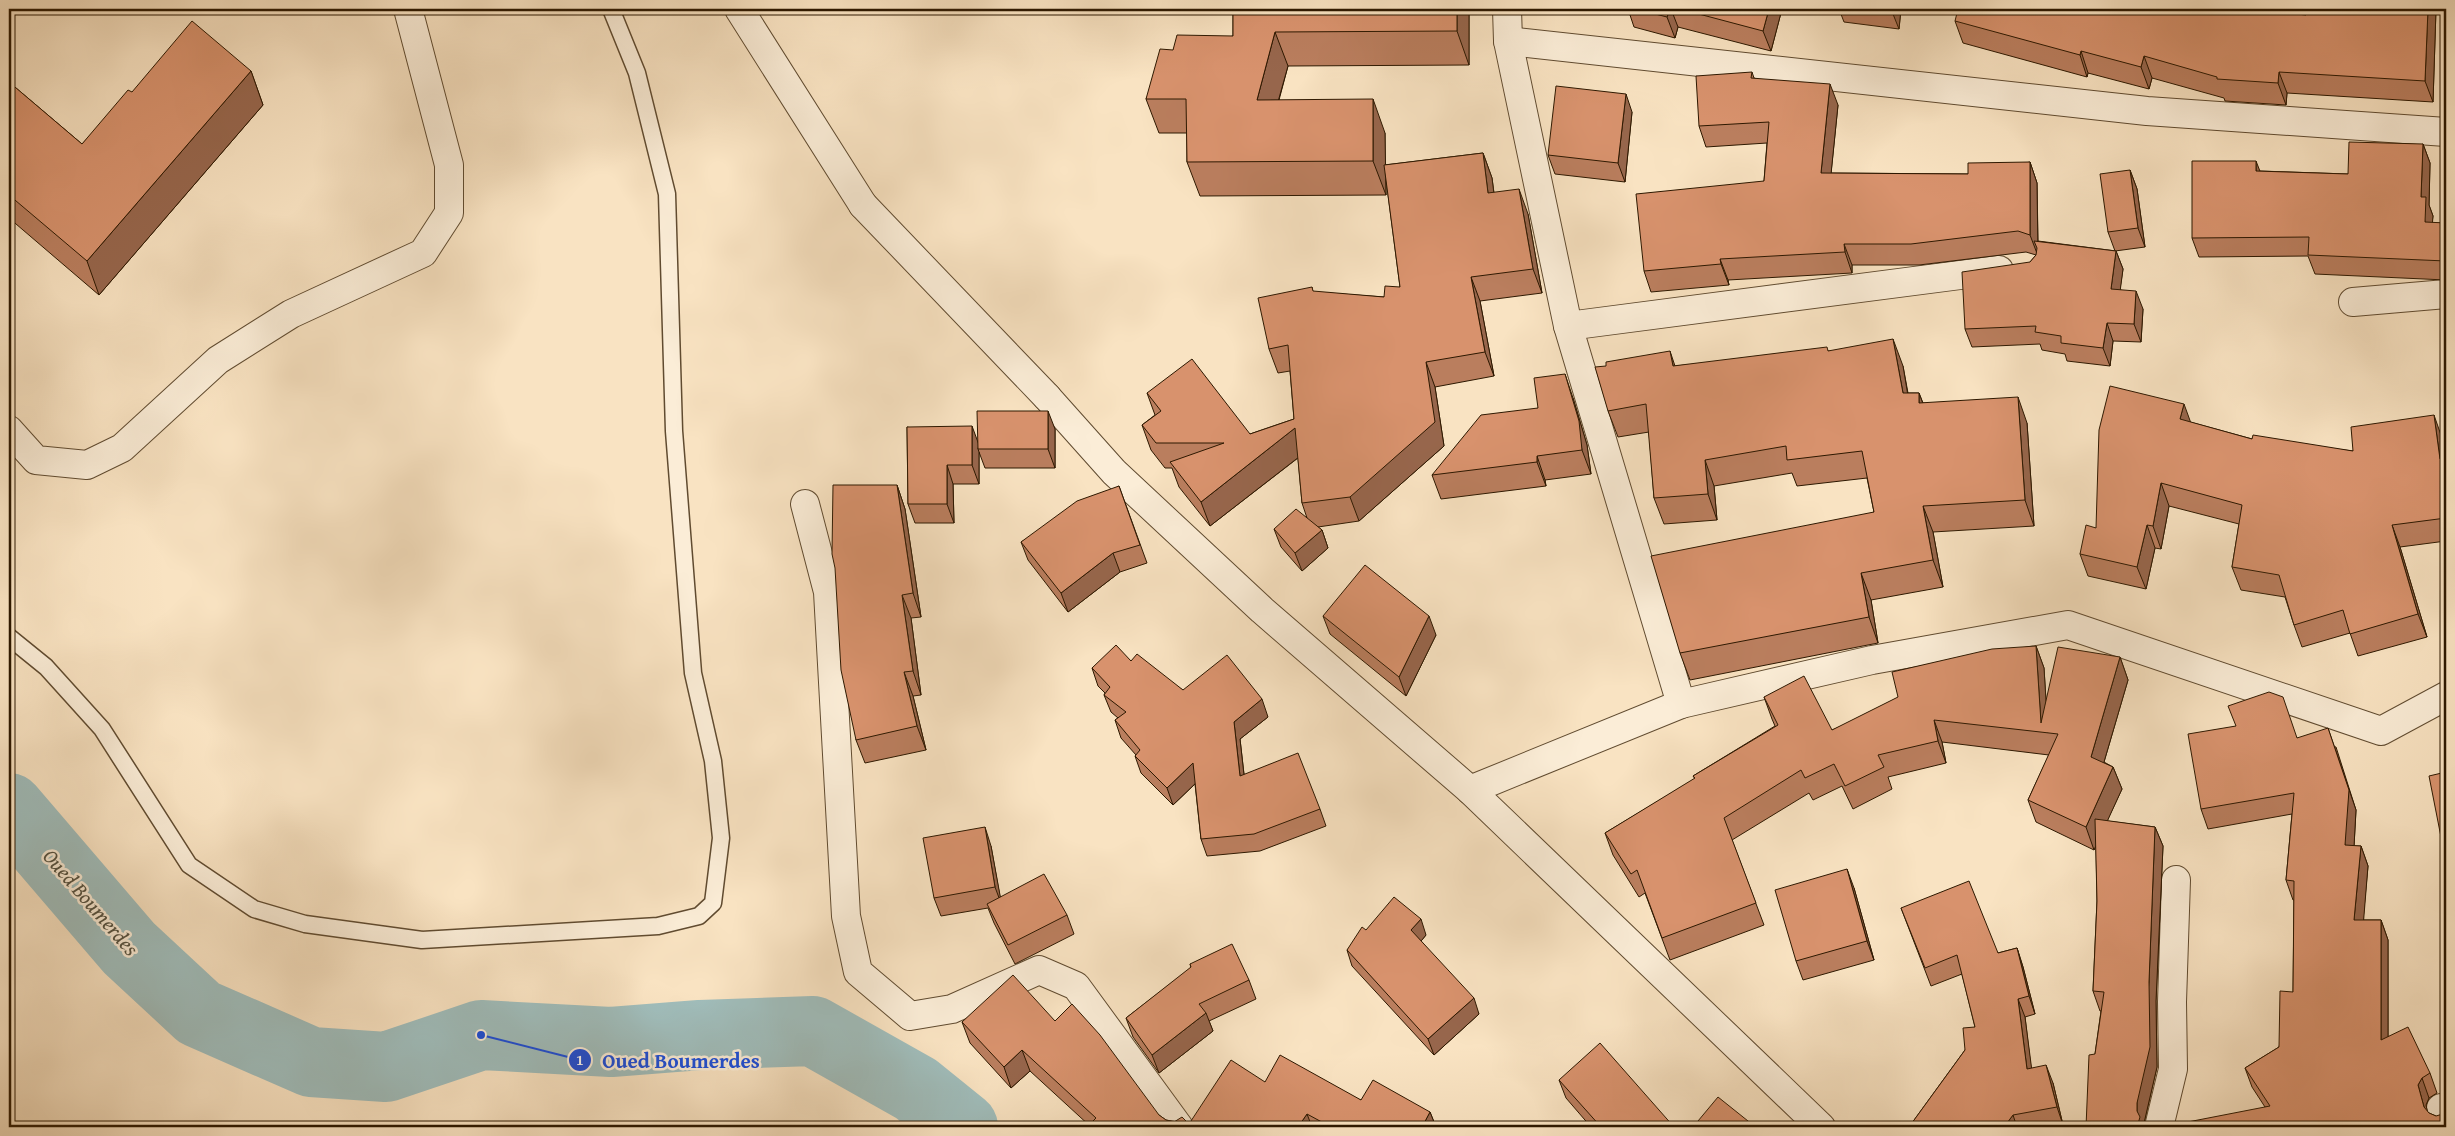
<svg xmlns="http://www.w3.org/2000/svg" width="2455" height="1136" font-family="'Gentium Book Plus',serif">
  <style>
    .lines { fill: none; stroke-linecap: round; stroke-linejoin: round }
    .river { stroke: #a0bdbb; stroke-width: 70 }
    .service-casing { stroke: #604b30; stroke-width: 19 }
    .minor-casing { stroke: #604b30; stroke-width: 30 }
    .tertiary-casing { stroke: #604b30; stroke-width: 30 }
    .service { stroke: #fbedd7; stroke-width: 16 }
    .minor { stroke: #fbedd7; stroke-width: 28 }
    .tertiary { stroke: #fbedd7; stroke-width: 28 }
    .wall { fill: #ba7e5e; stroke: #2d1800 }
    .shaded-wall { fill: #97664c; stroke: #2d1800 }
    .building { fill: #d8926d; stroke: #2d1800 }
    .labels { text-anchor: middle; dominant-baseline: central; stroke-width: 5; stroke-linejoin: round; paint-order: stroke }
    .water-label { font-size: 21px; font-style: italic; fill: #555241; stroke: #fbedd7 }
    .leader { fill: none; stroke: #1d4ed8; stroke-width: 2 }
    .callout-dot { fill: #1d4ed8; stroke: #fbedd7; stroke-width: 2 }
    .mark-label { font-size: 15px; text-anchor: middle; font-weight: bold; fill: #fff }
    .callout-label { font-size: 21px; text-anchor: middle; font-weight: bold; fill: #1d4ed8; stroke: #fbedd7; stroke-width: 5; stroke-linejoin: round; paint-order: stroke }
  </style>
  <rect width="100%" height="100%" fill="#f9e3c2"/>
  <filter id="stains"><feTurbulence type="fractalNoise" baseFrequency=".004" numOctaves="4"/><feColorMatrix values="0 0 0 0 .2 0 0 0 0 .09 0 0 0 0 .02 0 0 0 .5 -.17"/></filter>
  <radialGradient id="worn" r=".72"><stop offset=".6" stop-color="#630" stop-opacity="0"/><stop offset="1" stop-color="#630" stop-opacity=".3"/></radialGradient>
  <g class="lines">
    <!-- river -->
    <polyline class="river" points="9,808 129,948 199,1013 311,1062 386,1067 481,1035 611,1042 700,1035 813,1031 916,1089 963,1127"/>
    <defs>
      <polyline id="service" points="9,637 46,667 102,729 189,865 254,909 305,924 422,940 658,926 699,916 713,903 721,838 713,761 693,673 674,431 667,194 637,73 611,9"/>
      <g id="minor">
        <polyline points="1508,41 2147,111 2446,132"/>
        <polyline points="863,205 1047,397"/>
        <polyline points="2353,302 2446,294"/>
        <polyline points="1568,326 1999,270"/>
        <polyline points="9,430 36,460 87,465 122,448 218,360 291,314 423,253 449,213 449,165 408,9"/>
        <polyline points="805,504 828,592 846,916 858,972 910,1016 952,1009 1039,970 1076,986 1179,1127"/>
        <polyline points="1681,704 1872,660 2068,625 2381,731 2446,696"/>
        <polyline points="1470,790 1681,704 1568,326 1508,41 1507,9"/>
        <polyline points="2441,1108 2446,1121"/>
        <polyline points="2159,1127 2173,1069 2172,1002 2176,880"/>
      </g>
      <g id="tertiary">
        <polyline points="739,9 863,205"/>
        <polyline points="1047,397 1114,472 1262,610 1470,790 1821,1127"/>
      </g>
    </defs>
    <!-- service casing -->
    <use href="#service" class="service-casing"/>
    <!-- minor casing -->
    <use href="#minor" class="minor-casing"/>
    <!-- tertiary casing -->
    <use href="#tertiary" class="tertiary-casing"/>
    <!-- service -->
    <use href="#service" class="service"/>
    <!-- minor -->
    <use href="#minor" class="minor"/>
    <!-- tertiary -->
    <use href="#tertiary" class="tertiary"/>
  </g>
  <!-- wall -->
  <g class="wall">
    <polygon points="1177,9 1469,9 1469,65 1288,66 1279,100 1385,133 1385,165 1483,153 1492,178 1494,193 1528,214 1542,293 1480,301 1494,376 1435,387 1444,446 1359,521 1318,527 1322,530 1328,548 1302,571 1281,547 1274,529 1307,518 1302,503 1298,458 1210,526 1179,487 1172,468 1165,468 1151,450 1142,425 1155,415 1147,393 1250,434 1294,419 1290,371 1278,373 1269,349 1312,287 1313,292 1384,297 1400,287 1386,179 1386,195 1200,196 1187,162 1187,133 1159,133 1146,99 1173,50 1233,36 1233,10 1177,10"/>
    <polygon points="1628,9 1782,9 1771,51 1678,27 1675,38 1634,27"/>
    <polygon points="1839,9 1901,9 1899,29 1844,22"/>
    <polygon points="2306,9 2436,9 2433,102 2287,93 2286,105 2225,101 2224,98 2152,78 2149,89 2088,73 2087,77 1963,43 1955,21 2306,15"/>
    <polygon points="251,71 263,105 99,295 9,218 9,82 82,144 132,92"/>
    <polygon points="1752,72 1754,78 1838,105 1831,173 1968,174 2030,162 2037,183 2038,241 2116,251 2123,269 2120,289 2143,309 2141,342 2113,341 2110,366 2067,361 2065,354 2042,350 2040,344 1972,347 1965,329 2030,262 2036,255 2026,252 1919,265 1852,265 1852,273 1728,280 1729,285 1651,292 1644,271 1764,181 1767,143 1706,147 1699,126"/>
    <polygon points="1632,112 1625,182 1555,174 1548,155"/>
    <polygon points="2423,144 2430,163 2429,205 2433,216 2432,223 2446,223 2446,280 2315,274 2308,256 2199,257 2192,238 2260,171 2348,174"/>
    <polygon points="2130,170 2137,189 2145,247 2115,251 2108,232"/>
    <polygon points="1829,351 1903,366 1908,393 1919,393 1923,403 2027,423 2034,526 1933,532 1943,587 1871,600 1878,643 1690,680 1680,653 1874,512 1867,478 1797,486 1792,473 1714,486 1717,520 1664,524 1654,498 1649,432 1618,437 1608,411 1675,366"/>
    <polygon points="1573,398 1587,445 1591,474 1545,480 1546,486 1441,499 1432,475 1538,408"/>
    <polygon points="2190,422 2252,439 2353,451 2442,438 2445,458 2446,458 2446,541 2400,547 2427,637 2358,656 2350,633 2302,647 2294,625 2285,597 2241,590 2232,567 2239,524 2169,506 2161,549 2155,548 2146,589 2088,576 2080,554 2096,528"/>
    <polygon points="907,427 978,442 1055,429 1055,468 985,468 979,452 979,484 953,484 954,523 915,523 908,504"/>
    <polygon points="897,485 905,509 921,617 911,618 921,695 913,696 926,750 865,763 856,740"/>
    <polygon points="1119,486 1147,563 1120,572 1068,612 1028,560 1021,542"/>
    <polygon points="1323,616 1436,635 1406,696 1330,634"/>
    <polygon points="2036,646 2044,668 2046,701 2120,657 2128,680 2104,762 2113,767 2122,789 2107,821 2155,827 2163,846 2156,1001 2157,1067 2144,1123 2095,1054 2101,1011 2100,1011 2093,991 2097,901 2096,846 2094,850 2036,822 2028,800 2049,755 1942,742 1946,763 1888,777 1892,789 1853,809 1842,786 1813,800 1809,793 1732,840 1764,925 1670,960 1645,893 1639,897 1613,855 1605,833 1695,779 1693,776 1775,726 1772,719 1764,697 1832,730"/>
    <polygon points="1131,661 1183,690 1268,717 1240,739 1244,774 1320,809 1326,826 1260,851 1207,856 1201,839 1195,784 1173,805 1141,773 1135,756 1136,755 1121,738 1115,720 1118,718 1111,712 1104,695 1105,693 1098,686 1092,668"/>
    <polygon points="2297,738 2336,747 2356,810 2354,846 2361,846 2368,866 2363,920 2381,920 2388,940 2388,1036 2430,1073 2437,1093 2429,1098 2426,1105 2427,1111 2429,1113 2436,1116 2446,1127 2265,1107 2252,1087 2245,1068 2279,1047 2293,992 2294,900 2293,900 2286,880 2292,814 2208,829 2201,809"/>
    <polygon points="2446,772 2446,851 2441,837"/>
    <polygon points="991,846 1000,897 1067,915 1074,934 1015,964 994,923 988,908 941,916 934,898"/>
    <polygon points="1854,888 1874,960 1803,980 1796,961"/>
    <polygon points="1901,908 1998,953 2017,948 2023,967 2035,1014 2025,1017 2031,1068 2053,1083 2063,1125 2052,1127 1909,1127 1965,1050 1975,1027 1962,974 1931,986"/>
    <polygon points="1366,930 1426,935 1421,941 1479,1014 1434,1055 1352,966 1347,950"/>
    <polygon points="1190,964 1249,980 1256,999 1209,1021 1213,1031 1159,1073 1133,1037 1126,1018 1191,968"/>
    <polygon points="1055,1021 1159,1115 1166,1120 1189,1124 1265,1082 1361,1100 1430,1112 1436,1127 1091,1127 1030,1071 1011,1088 970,1043 962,1022"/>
    <polygon points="1559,1080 1674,1127 1591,1127 1566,1098"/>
  </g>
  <!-- shaded-wall -->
  <g class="shaded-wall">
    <polygon points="1457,9 1469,9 1469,65 1457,31"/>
    <polygon points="1670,9 1671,9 1678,27 1675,38 1667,17"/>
    <polygon points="1769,9 1782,9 1771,51 1763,31"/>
    <polygon points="1891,9 1901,9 1899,29"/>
    <polygon points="2428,9 2436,9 2433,102 2425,81"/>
    <polygon points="1275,32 1288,66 1269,134 1257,100"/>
    <polygon points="2081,51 2088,73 2087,77 2080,55"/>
    <polygon points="2144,56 2152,78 2149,89 2141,67"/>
    <polygon points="251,71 263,105 99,295 87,261"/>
    <polygon points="2279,72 2287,93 2286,105 2278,83"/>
    <polygon points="1830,84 1838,105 1829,194 1821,173"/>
    <polygon points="1626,94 1632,112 1625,182 1618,163"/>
    <polygon points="1373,99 1385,133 1386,195 1373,161"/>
    <polygon points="2423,144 2430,163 2429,205 2433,216 2431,241 2425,222 2421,197"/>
    <polygon points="1483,153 1492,178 1497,218 1488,193"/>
    <polygon points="2256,161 2263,179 2256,171"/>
    <polygon points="2030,162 2037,183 2038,256 2030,235"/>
    <polygon points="2130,170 2137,189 2145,247 2138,228"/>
    <polygon points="1519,189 1528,214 1542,293 1533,269"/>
    <polygon points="1844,244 1852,265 1852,273 1845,252"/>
    <polygon points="2116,251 2123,269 2118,307 2111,289"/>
    <polygon points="1720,259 1728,280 1729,285 1721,264"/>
    <polygon points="1471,277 1480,301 1494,376 1485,352"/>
    <polygon points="2136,291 2143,309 2141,342 2134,324"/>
    <polygon points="2107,323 2113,341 2110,366 2103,348"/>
    <polygon points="1893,339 1903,366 1912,420 1903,393"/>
    <polygon points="1670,351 1679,378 1673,366"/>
    <polygon points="1426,362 1435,387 1444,446 1359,521 1350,497"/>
    <polygon points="1565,374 1573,398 1587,445 1591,474 1582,450"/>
    <polygon points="1919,393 1929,420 1919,403"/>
    <polygon points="2018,397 2027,423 2034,526 2025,500"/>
    <polygon points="2184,404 2192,426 2180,419"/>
    <polygon points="1048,411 1055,429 1055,468 1048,449"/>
    <polygon points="2434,415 2442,438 2446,466 2440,459"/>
    <polygon points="972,426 979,445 978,449 979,452 979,484 972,465"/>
    <polygon points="1295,428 1304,453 1210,526 1201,502"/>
    <polygon points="1537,456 1545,480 1546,486 1537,462"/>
    <polygon points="1705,460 1714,486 1717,520 1708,494"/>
    <polygon points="947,465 953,484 954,523 947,504"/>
    <polygon points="2161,483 2169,506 2161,549 2153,526"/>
    <polygon points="897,485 905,509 921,617 913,593"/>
    <polygon points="1923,506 1933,532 1943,587 1933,560"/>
    <polygon points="2147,525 2155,548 2146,589 2137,567"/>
    <polygon points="2392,525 2400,547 2427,637 2418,614"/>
    <polygon points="1322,530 1328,548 1302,571 1295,553"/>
    <polygon points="1113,553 1120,572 1068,612 1061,593"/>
    <polygon points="1861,573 1871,600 1878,643 1869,617"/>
    <polygon points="902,595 911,618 921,695 913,671"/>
    <polygon points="1429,616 1436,635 1406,696 1399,677"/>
    <polygon points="2036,646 2044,668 2048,733 2041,723"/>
    <polygon points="2120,657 2128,680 2099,779 2091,757"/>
    <polygon points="904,672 913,696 926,750 917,726"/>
    <polygon points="1262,699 1268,717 1240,739 1246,793 1240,776 1234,722"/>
    <polygon points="1934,720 1942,742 1946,763 1938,741"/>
    <polygon points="2328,728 2356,810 2353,865 2345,845"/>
    <polygon points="1193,763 1199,780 1173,805 1167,788"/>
    <polygon points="2113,767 2122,789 2094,850 2086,827"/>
    <polygon points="985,827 991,846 1002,906 995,887"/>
    <polygon points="2155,827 2163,846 2156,1001 2157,1067 2144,1123 2144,1127 2137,1127 2137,1103 2149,982"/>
    <polygon points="2361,846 2368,866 2362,940 2354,920"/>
    <polygon points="1847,869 1854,888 1874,960 1867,941"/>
    <polygon points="1421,919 1426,935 1417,946 1411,930"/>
    <polygon points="2381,920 2388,940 2388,1060 2381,1040"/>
    <polygon points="2017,948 2023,967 2035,1014 2029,996"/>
    <polygon points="1474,998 1479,1014 1434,1055 1428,1039"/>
    <polygon points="2018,999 2025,1017 2034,1087 2027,1069"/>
    <polygon points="1206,1013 1213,1031 1159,1073 1152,1055"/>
    <polygon points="1022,1050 1030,1071 1011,1088 1004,1067"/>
    <polygon points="2046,1065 2053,1083 2063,1125 2057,1107"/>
    <polygon points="2422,1078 2429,1098 2426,1105 2431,1127 2424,1107 2418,1085"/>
    <polygon points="1430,1112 1436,1127 1422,1127"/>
    <polygon points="1307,1114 1312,1127 1298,1127"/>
    <polygon points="2013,1115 2017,1127 2004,1127"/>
  </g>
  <!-- building -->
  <g class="building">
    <polygon points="1233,9 1457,9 1457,31 1275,32 1257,100 1373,99 1373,161 1187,162 1186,99 1146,99 1160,49 1173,50 1177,35 1233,36"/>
    <polygon points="1636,9 1670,9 1667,17"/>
    <polygon points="1680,9 1769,9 1763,31"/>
    <polygon points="1958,9 2251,9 2306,15 2306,9 2428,9 2425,81 2279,72 2278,83 2217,79 2217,77 2144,56 2141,67 2081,51 2080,55 1955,21"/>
    <polygon points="192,21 251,71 87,261 9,195 9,82 82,144 128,90 132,92"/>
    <polygon points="1752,72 1751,78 1830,84 1821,173 1968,174 1968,163 2030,162 2030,235 2018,231 1911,244 1844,244 1845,252 1720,259 1721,264 1644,271 1636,194 1764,181 1769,122 1699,126 1696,76"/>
    <polygon points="1556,86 1626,94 1618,163 1548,155"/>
    <polygon points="2349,142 2423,144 2421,197 2426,197 2425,222 2446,223 2446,261 2308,255 2309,237 2192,238 2192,161 2256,161 2256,171 2348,174"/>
    <polygon points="1483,153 1488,193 1519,189 1533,269 1471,277 1485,352 1426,362 1435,422 1350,497 1302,503 1295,428 1201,502 1170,462 1224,443 1156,443 1142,425 1161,411 1147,393 1192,359 1250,434 1294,419 1288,345 1269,349 1258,298 1312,287 1313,291 1384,297 1385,286 1400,287 1384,165"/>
    <polygon points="2130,170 2138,228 2108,232 2100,174"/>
    <polygon points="2034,241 2116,251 2111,289 2136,291 2134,324 2107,323 2103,348 2061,343 2061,336 2035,332 2036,326 1965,329 1962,272 2030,262 2036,255 2037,248"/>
    <polygon points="1893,339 1903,393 1919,393 1919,403 2018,397 2025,500 1923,506 1933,560 1861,573 1869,617 1680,653 1651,556 1874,512 1862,451 1787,460 1786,446 1705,460 1708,494 1654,498 1646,404 1608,411 1595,367 1606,366 1606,362 1670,351 1673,366 1827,347 1828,351"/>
    <polygon points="1565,374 1579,421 1582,450 1537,456 1537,462 1432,475 1481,415 1538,408 1534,378"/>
    <polygon points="2110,386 2184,404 2180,419 2252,439 2253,435 2353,451 2351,427 2434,415 2440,459 2446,458 2446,518 2392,525 2418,614 2350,634 2343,610 2294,625 2279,575 2232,567 2242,505 2161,483 2153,526 2147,525 2137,567 2080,554 2086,525 2096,528 2099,430"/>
    <polygon points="977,411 1048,411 1048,449 978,449"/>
    <polygon points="972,426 972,465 947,465 947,504 908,504 907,427"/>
    <polygon points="833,485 897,485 913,593 902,595 913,671 904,672 917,726 856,740 841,670 835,568 832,554"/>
    <polygon points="1119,486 1140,545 1113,553 1061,593 1021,542 1077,501"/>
    <polygon points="1296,509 1322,530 1295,553 1274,529"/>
    <polygon points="1365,565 1429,616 1399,677 1323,616"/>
    <polygon points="1116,645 1131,661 1137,654 1183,690 1227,655 1262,699 1234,722 1240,776 1298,753 1320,809 1254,834 1201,839 1193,763 1167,788 1135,756 1140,750 1115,720 1126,712 1104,695 1110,687 1092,668"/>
    <polygon points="2036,646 2041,723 2058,647 2120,657 2091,757 2113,767 2086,827 2028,800 2058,734 1934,720 1938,741 1878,755 1884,767 1845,786 1834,764 1805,778 1801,770 1724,818 1756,903 1662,938 1637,870 1631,874 1605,833 1695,778 1693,776 1778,725 1764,697 1804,676 1832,730 1898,697 1892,672 1992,649"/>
    <polygon points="2269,692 2283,697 2297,738 2328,728 2349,790 2345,845 2361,846 2354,920 2381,920 2381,1040 2408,1027 2430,1073 2422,1078 2418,1085 2424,1107 2429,1113 2436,1116 2446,1113 2446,1127 2162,1127 2270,1106 2245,1068 2279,1047 2280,991 2293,992 2294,881 2286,880 2294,793 2201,809 2188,734 2236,726 2228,706"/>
    <polygon points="2446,772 2446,836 2441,837 2429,776"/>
    <polygon points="2095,819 2155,827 2149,982 2150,1047 2137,1103 2137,1111 2140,1117 2137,1127 2086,1127 2089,1055 2095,1054 2104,992 2093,991 2097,901"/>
    <polygon points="985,827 995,887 934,898 923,838"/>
    <polygon points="1847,869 1867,941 1796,961 1775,890"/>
    <polygon points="1044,874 1067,915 1008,945 987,904"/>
    <polygon points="1969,881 1998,953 2017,948 2029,996 2018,999 2027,1069 2046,1065 2057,1107 2013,1115 2004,1127 1909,1127 1965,1050 1963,1028 1975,1027 1957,955 1925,968 1901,908"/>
    <polygon points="1394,897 1421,919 1411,930 1474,998 1428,1039 1347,950 1362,927 1366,930"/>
    <polygon points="1232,944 1249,980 1199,1004 1206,1013 1152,1055 1126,1018 1191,967 1190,964"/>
    <polygon points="1013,975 1055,1021 1072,1004 1100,1035 1159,1115 1166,1120 1174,1122 1182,1117 1189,1124 1231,1060 1265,1082 1280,1055 1361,1100 1373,1080 1430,1112 1422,1127 1331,1127 1307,1114 1298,1127 1096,1127 1091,1123 1096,1118 1022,1050 1004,1067 962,1022"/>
    <polygon points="1600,1043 1674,1127 1601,1127 1559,1080"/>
    <polygon points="1718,1097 1753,1125 1751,1127 1693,1127"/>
  </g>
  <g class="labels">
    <!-- water labels -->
    <g class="water-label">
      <text transform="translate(91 902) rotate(49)">Oued Boumerdes</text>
    </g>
  </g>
  <!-- callouts -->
  <path class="leader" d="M481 1035L580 1060"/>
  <g class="callout-dot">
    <circle cx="481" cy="1035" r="5"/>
    <circle cx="580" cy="1060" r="12"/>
  </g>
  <g class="mark-label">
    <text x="580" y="1065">1</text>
  </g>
  <g class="callout-label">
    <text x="681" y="1068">Oued Boumerdes</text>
  </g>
  <!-- margin -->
  <rect width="2455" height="1136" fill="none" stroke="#f9e3c2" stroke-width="30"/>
  <rect x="10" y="10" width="2435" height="1116" fill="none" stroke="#2d1800" stroke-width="2.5"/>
  <rect x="15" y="15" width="2425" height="1106" fill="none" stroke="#2d1800"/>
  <rect width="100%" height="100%" filter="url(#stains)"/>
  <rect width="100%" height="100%" fill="url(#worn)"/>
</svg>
